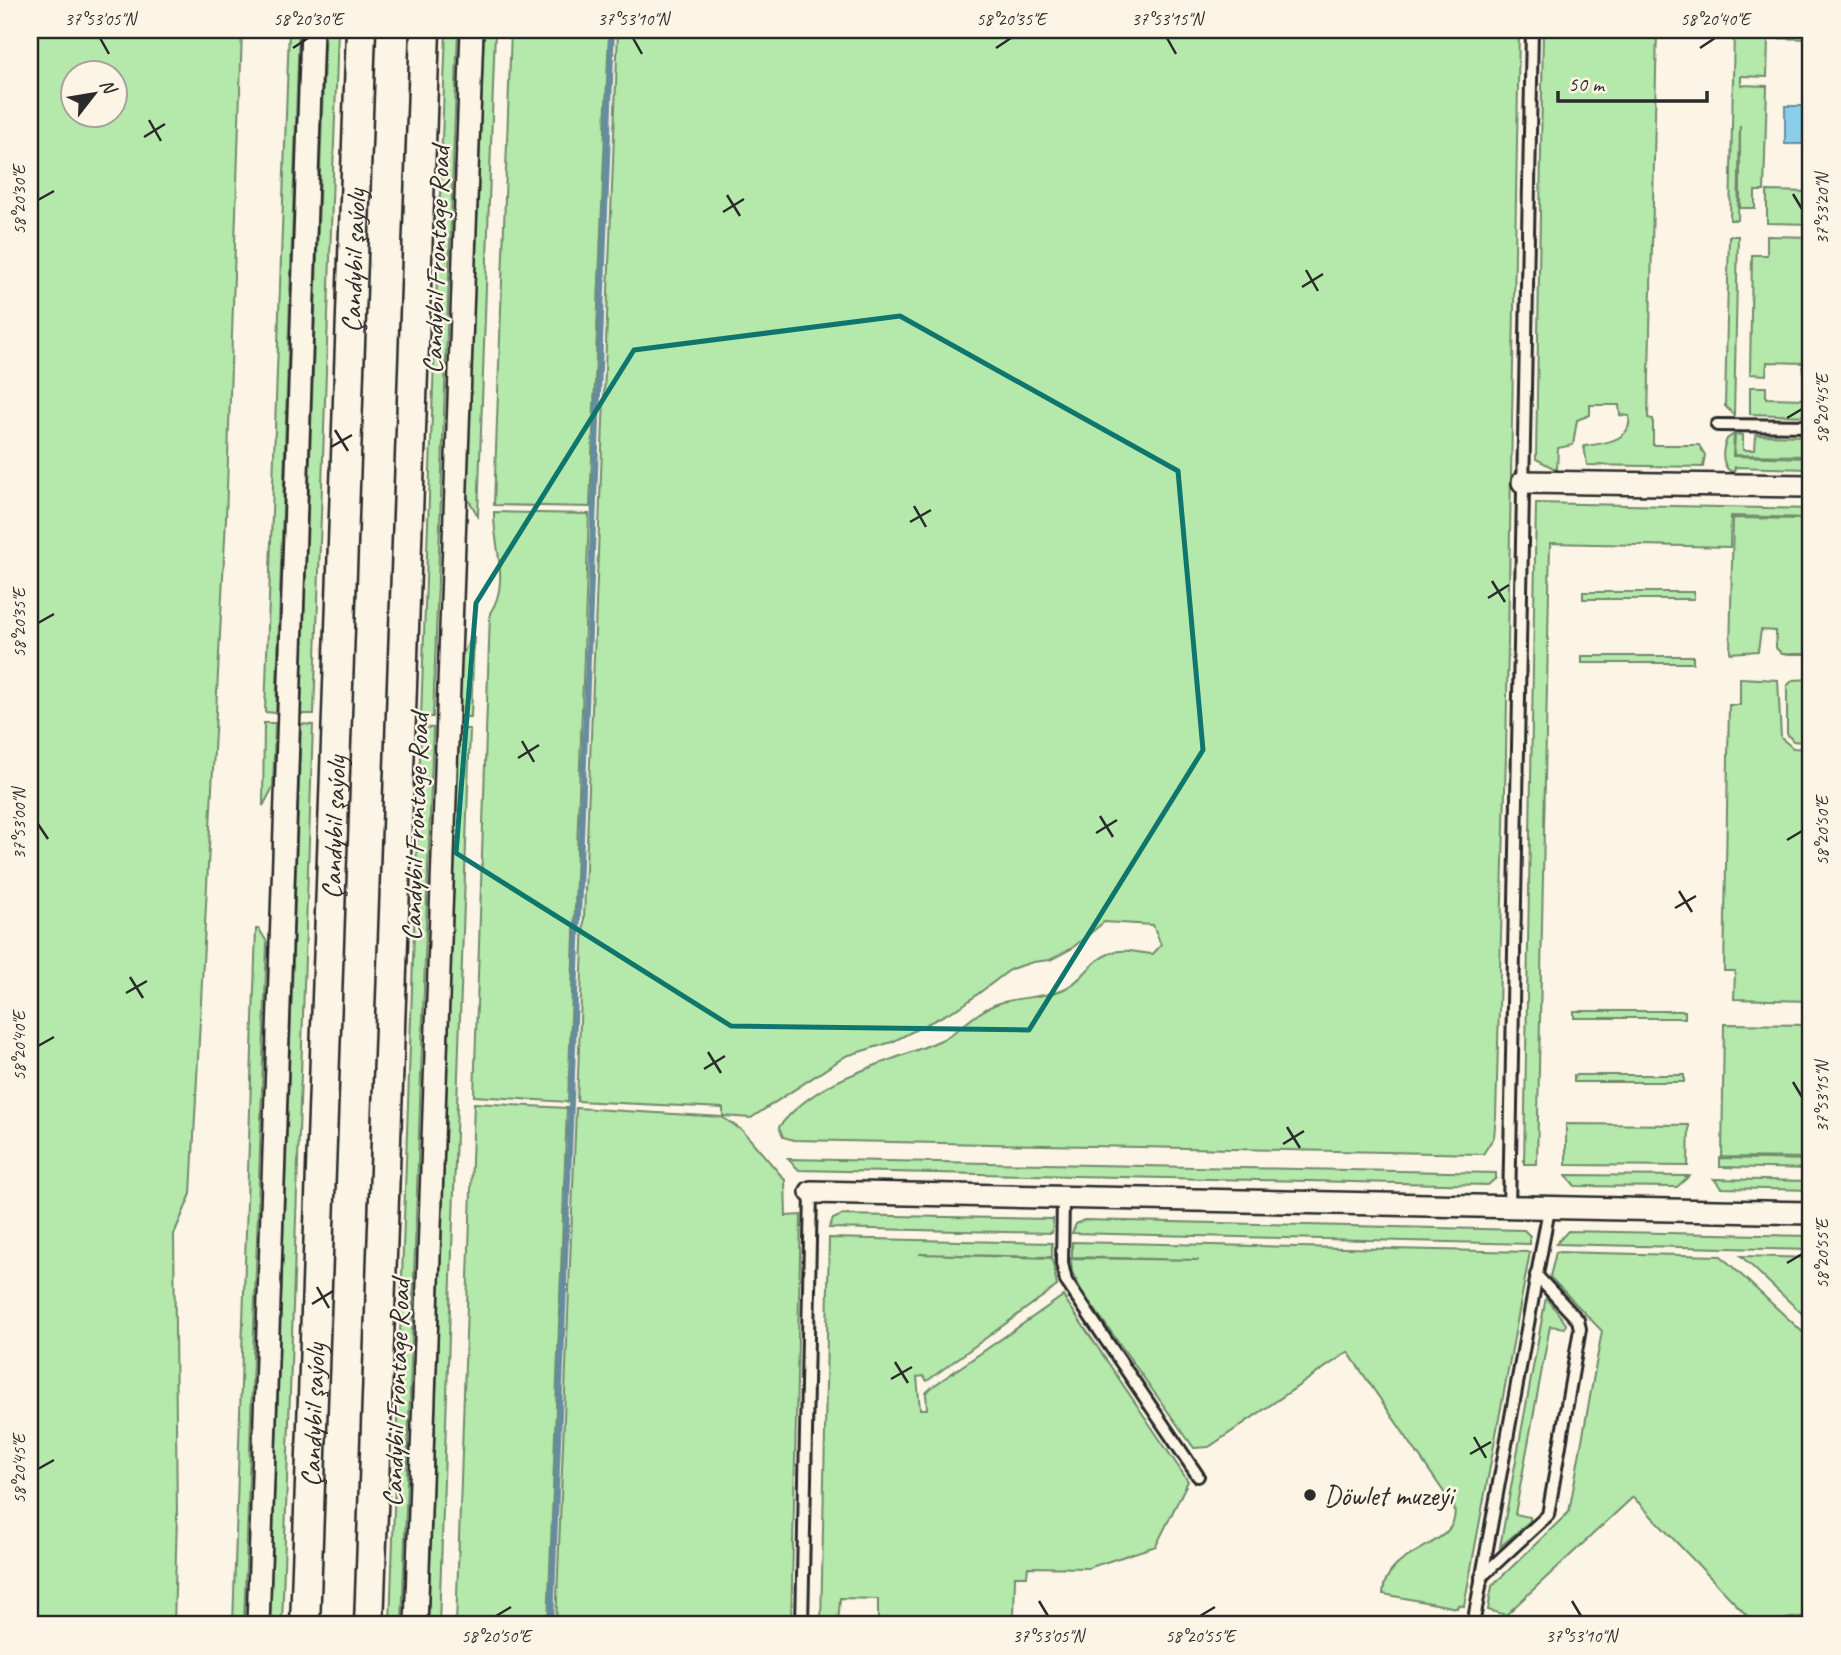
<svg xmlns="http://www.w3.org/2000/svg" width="1841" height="1655" font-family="Caveat,sans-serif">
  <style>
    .green { fill: #b4e9ab; stroke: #708a6b; stroke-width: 2; fill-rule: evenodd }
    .water { fill: #8bceec; stroke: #658d9f; stroke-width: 2 }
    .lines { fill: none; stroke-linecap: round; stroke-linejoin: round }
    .stream { stroke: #658d9f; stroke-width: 6 }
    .service-casing { stroke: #2b2b2b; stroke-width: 16 }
    .minor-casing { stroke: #2b2b2b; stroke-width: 26 }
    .secondary-casing { stroke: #2b2b2b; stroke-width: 33 }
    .service { stroke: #fcf5e5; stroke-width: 10 }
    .minor { stroke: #fcf5e5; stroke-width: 21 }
    .secondary { stroke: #fcf5e5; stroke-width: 28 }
    .marked { fill: none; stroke: #0f766e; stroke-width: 5; stroke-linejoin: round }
    .ticks { fill: none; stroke: #2b2b2b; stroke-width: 2.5 }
    .poi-dot { fill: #2b2b2b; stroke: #fcf5e5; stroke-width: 2.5 }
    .labels { text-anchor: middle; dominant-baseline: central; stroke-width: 5; stroke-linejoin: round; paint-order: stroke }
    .street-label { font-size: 28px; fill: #2b2b2b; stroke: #fcf5e5 }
    .poi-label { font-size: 28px; fill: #2b2b2b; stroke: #fcf5e5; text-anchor: start }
    .neatline { fill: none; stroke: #2b2b2b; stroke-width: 2.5 }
    .ticks-label { font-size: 18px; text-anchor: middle; fill: #2b2b2b }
  </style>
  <rect width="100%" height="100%" fill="#fcf5e5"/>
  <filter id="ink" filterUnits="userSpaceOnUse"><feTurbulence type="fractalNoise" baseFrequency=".0143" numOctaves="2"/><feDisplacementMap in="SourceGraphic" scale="14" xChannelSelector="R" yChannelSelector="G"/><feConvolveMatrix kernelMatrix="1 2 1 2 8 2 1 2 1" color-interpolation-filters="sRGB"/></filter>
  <g filter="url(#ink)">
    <!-- green -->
    <g class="green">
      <path d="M30 30H242L226 519 191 1194 174 1234 177 1517 174 1625H30ZM74 74H116V116H74Z"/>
      <polygon points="289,30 299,30 276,713 265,712"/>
      <polygon points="325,30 338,30 314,714 301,714"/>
      <polygon points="446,30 458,30 433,717 421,717"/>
      <polygon points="484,30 495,30 478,516 467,497"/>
      <polygon points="511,30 609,30 590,507 494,505"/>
      <path d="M618 30H1519L1506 754 1496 1116 1494 1137 1483 1154 794 1140 783 1137 779 1127C818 1076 886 1065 941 1040 960 1031 974 1013 994 1005 1016 996 1044 999 1066 988 1085 979 1090 960 1111 953 1125 948 1138 953 1153 954L1161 945 1153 925 1104 922 1071 949 1050 960 1033 962 1011 969 962 1006 892 1042 846 1056 751 1118 723 1116V1108L577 1101Z"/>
      <path d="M1543 30H1657L1648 418 1653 419V445H1699L1705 455 1703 467 1587 465 1584 446C1602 444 1633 441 1629 416L1620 415 1619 405H1590V415L1577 420 1573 445 1558 448 1557 470 1536 459Z"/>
      <polygon points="1734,30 1811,30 1811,39 1768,38 1767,77 1741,76 1741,85 1767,86 1764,191 1755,191 1755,208 1740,208 1740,125 1738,220 1730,220"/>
      <polygon points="1767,191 1811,192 1811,224 1767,223"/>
      <polygon points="1729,236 1738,236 1734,415 1725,406"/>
      <polygon points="1767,236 1811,237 1811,375 1804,375 1803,363 1767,362 1766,375 1750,374 1752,255 1767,255"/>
      <polygon points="1750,387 1766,387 1766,398 1803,399 1803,388 1811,388 1811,416 1750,414"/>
      <path d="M1734 434 1733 456 1811 458V469L1735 467 1734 472 1730 471C1721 464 1722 449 1727 439Z"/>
      <polygon points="1735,434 1743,435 1743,450 1755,450 1756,435 1811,436 1811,456 1734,455"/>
      <polygon points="1536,503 1811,509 1811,518 1731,516 1730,547 1550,543 1537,1164 1524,1164"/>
      <path d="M494 512 589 514 568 1102 474 1096 490 613C511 582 493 545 494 512Z"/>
      <polygon points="1733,518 1811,519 1811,654 1782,654 1776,648 1776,631 1761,630 1758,651 1730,653"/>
      <rect x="1583" y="592" width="111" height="7"/>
      <polygon points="471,637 474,637 471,717 459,717 461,658"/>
      <rect x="1582" y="656" width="111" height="7"/>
      <polygon points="1740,678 1778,680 1781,738 1793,748 1811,749 1811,1001 1734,999 1735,971 1724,971 1729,705 1740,705"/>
      <polygon points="1811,679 1811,743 1793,741 1787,734 1787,686 1793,680"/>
      <polygon points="264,723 275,723 273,787 263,806"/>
      <polygon points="301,724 313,725 282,1625 270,1625"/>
      <polygon points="421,727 433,728 402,1625 390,1625"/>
      <polygon points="459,729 470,729 439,1625 428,1625"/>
      <polygon points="256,929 259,929 267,942 244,1625 233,1625"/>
      <rect x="1574" y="1011" width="111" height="7"/>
      <polygon points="1724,1024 1811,1025 1811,1158 1722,1157"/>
      <rect x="1574" y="1075" width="110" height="7"/>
      <polygon points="474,1103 567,1108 548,1625 456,1625"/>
      <polygon points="576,1108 722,1117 743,1131 785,1180 786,1216 801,1215 791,1625 556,1625"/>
      <polygon points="1566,1124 1689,1125 1688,1166 1566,1165"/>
      <polygon points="1720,1158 1811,1160 1811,1169 1720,1167"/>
      <polygon points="788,1159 1496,1173 1496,1178 1488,1185 799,1170"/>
      <polygon points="1566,1175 1688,1176 1689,1176 1677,1187 1575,1186"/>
      <polygon points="1714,1179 1811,1181 1811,1190 1721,1188"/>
      <polygon points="842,1215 1053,1219 1052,1233 829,1228 833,1219"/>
      <polygon points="1084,1220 1524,1230 1530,1236 1530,1244 1072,1233 1076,1224"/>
      <polygon points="1568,1231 1811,1236 1811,1250 1556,1244"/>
      <polygon points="829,1238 1052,1243 1052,1257 919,1254 1052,1258 1057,1286 927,1381 923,1376 917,1377 920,1409 927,1409 926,1393 932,1387 1063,1296 1188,1481 1156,1546 1088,1568 1028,1567 1027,1576 1015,1576 1014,1616 988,1616 958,1625 878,1625 878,1599 840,1598 838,1625 821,1625"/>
      <path d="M1072 1242 1530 1252 1464 1606 1458 1605 1457 1608 1383 1594C1384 1546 1463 1549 1454 1507L1348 1352 1209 1447 1194 1448 1081 1290 1072 1272 1071 1258 1199 1260 1072 1257Z"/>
      <polygon points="1556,1252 1721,1256 1811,1340 1811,1615 1755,1624 1633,1497 1506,1615 1488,1610 1492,1586 1569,1512 1602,1331 1550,1277"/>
      <polygon points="1741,1256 1811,1258 1811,1322"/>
      <polygon points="1546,1297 1566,1324 1565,1328 1550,1326 1515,1514 1530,1517 1530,1521 1500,1547"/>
    </g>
    <!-- water -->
    <rect class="water" x="1785" y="106" width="26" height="38"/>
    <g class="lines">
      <!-- stream -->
      <polyline class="stream" points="551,1625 612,30"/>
      <defs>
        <g id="service">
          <polyline points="1717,425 1811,426"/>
          <polyline points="1063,1198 1062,1263 1066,1281 1198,1476"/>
          <polyline points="1509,1209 1532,30"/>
          <polyline points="1481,1577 1548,1515 1580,1329 1578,1320 1536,1275"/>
          <polyline points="802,1625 811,1192"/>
          <polyline points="1473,1625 1549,1209"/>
        </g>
        <g id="minor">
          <polyline points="1523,482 1811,486"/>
          <polyline points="811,1192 1811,1213"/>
          <polyline points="258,1625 312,30"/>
          <polyline points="416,1625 472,30"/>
        </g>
        <g id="secondary">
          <path id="s1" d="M305 1625 361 30"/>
          <polyline points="369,1625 425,30"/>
        </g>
      </defs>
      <!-- service casing -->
      <use href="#service" class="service-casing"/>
      <!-- minor casing -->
      <use href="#minor" class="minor-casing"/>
      <!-- secondary casing -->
      <use href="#secondary" class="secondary-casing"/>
      <!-- service -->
      <use href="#service" class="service"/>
      <!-- minor -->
      <use href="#minor" class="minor"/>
      <!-- secondary -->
      <use href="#secondary" class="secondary"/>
    </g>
  </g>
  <!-- marked area -->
  <path class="marked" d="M900 316 1178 471 1203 750 1029 1030 731 1026 456 853 476 603 634 350Z"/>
  <!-- ticks -->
  <path class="ticks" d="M100 38 109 54M633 38 642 54M1167 38 1176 54M293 48 308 38M996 48 1011 38M1700 48 1715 38M149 120 161 141M144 137 165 124M1793 194 1802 209M727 195 740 216M38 200 54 191M723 212 744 199M1306 270 1318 291M1302 287 1323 274M1787 418 1802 409M335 430 348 451M331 447 352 435M914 506 926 527M910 522 931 510M1492 581 1505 602M1488 598 1509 585M38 623 54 614M522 741 534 762M518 758 539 745M1100 816 1113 837M38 824 48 839M1096 833 1117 820M1787 840 1802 831M1679 891 1692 912M1675 908 1696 896M130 977 143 998M126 993 147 981M38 1046 54 1037M708 1052 721 1073M704 1069 725 1056M1793 1082 1802 1097M1287 1127 1300 1148M1283 1144 1304 1131M1787 1263 1802 1254M317 1287 329 1308M312 1304 333 1291M895 1362 908 1383M891 1379 912 1367M1474 1437 1486 1458M1470 1454 1491 1442M38 1469 54 1460M1039 1601 1048 1616M1572 1601 1581 1616M496 1616 511 1607M1200 1616 1215 1607"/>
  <!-- markers -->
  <circle class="poi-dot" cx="1310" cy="1495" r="7"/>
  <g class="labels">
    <!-- street labels -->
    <g class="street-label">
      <text transform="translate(436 260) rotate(-88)">Candybil Frontage Road</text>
      <text stroke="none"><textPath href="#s1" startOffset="1365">Çandybil şaýoly</textPath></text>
      <text transform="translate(415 827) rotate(-88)">Candybil Frontage Road</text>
      <text stroke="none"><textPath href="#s1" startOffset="798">Çandybil şaýoly</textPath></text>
      <text transform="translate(396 1393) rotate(-88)">Candybil Frontage Road</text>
      <text stroke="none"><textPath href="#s1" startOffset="210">Çandybil şaýoly</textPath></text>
    </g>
    <!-- poi labels -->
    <g class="poi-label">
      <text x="1324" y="1495">Döwlet muzeýi</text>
    </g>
  </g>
  <!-- margin -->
  <rect width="1841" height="1655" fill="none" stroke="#fcf5e5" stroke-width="77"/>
  <!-- north arrow -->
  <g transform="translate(94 94) rotate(59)"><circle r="33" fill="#fcf5e5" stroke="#a8a49b" stroke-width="2"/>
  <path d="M0-5L12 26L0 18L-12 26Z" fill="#2b2b2b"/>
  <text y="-10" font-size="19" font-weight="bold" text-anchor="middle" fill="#2b2b2b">N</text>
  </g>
  <!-- scale -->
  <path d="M1558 91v10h149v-10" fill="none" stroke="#2b2b2b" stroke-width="3.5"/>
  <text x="1568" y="91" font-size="21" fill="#2b2b2b" stroke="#fcf5e5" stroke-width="5" paint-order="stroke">50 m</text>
  <rect x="38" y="38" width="1764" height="1578" class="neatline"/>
  <g class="ticks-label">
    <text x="100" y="25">37°53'05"N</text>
    <text x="308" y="25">58°20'30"E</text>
    <text x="633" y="25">37°53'10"N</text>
    <text x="1011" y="25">58°20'35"E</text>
    <text x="1167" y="25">37°53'15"N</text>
    <text x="1715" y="25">58°20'40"E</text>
    <text transform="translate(19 200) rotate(-90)" y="6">58°20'30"E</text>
    <text transform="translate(1822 209) rotate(-90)" y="6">37°53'20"N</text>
    <text transform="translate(1822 409) rotate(-90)" y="6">58°20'45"E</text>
    <text transform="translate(19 623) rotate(-90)" y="6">58°20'35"E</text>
    <text transform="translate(19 824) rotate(-90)" y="6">37°53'00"N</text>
    <text transform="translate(1822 831) rotate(-90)" y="6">58°20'50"E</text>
    <text transform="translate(19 1046) rotate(-90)" y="6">58°20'40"E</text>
    <text transform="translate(1822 1097) rotate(-90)" y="6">37°53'15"N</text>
    <text transform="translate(1822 1254) rotate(-90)" y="6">58°20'55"E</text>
    <text transform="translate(19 1469) rotate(-90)" y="6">58°20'45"E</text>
    <text x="496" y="1642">58°20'50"E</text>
    <text x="1048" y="1642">37°53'05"N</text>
    <text x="1200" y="1642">58°20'55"E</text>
    <text x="1581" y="1642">37°53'10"N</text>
  </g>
</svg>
